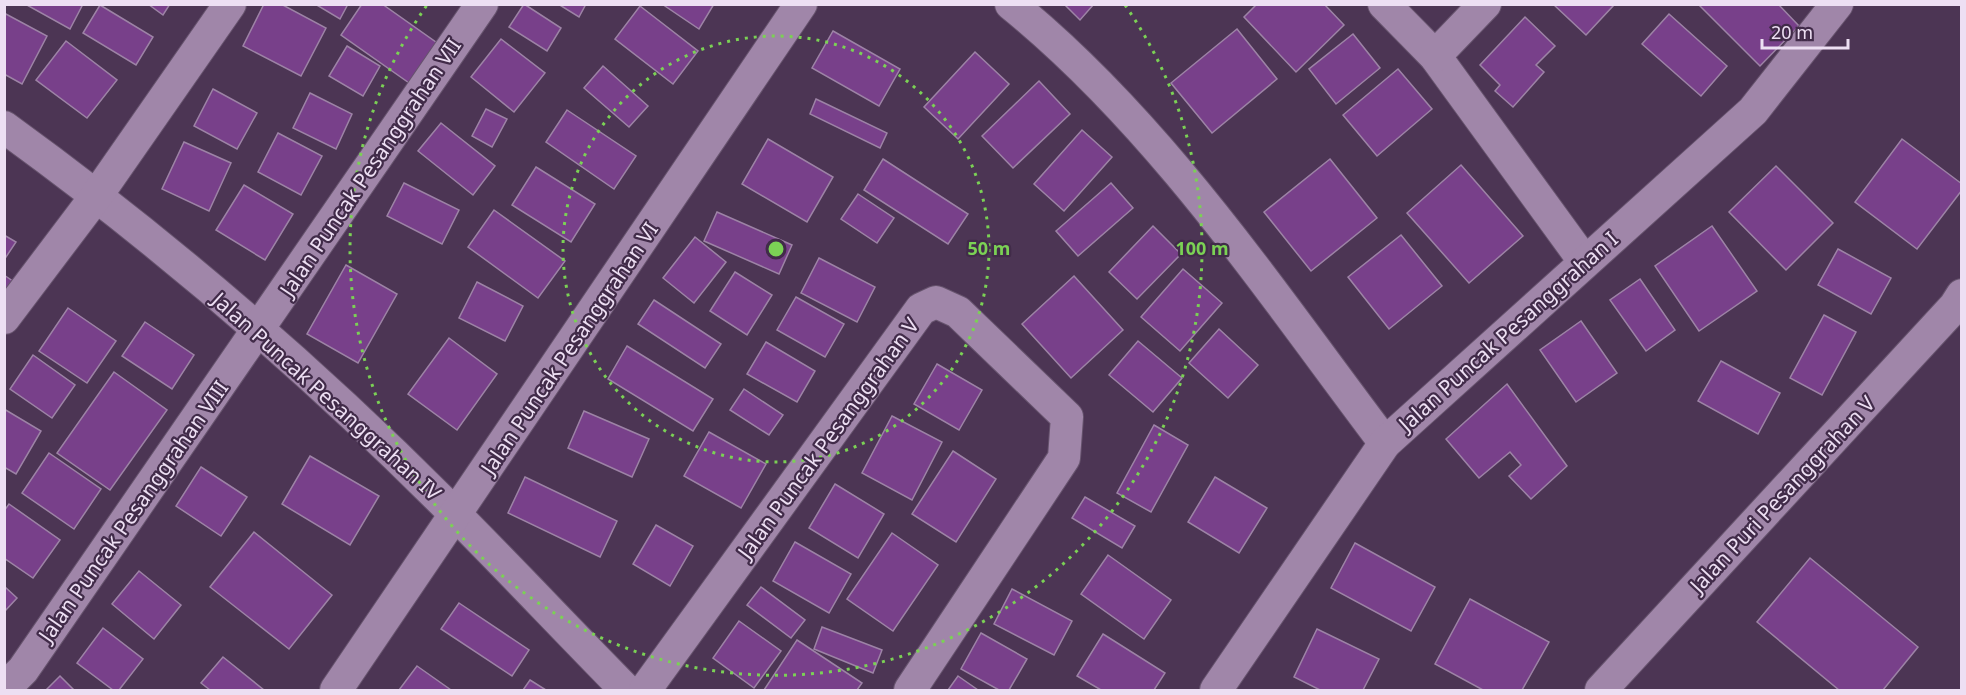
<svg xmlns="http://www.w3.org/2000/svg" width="1966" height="695" font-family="'Noto Sans',sans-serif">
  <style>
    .building { fill: #78408a; stroke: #9d83a6; stroke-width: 1.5 }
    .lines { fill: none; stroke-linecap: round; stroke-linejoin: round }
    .street-casing { stroke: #66536d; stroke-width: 34 }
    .street { stroke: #a086a9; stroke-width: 32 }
    .ring { fill: none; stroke: #7bd155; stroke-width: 3; stroke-dasharray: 3 6 }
    .labels { text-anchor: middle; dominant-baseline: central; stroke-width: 4.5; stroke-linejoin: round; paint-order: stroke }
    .street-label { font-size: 21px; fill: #eddff3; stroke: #412b49 }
    .centre { fill: #7bd155; stroke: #412b49; stroke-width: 3 }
    .ring-label { font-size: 18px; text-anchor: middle; font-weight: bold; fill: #7bd155; stroke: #412b49; stroke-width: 4.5; stroke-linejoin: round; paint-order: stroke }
  </style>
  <rect width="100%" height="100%" fill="#4c3554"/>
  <!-- building -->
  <g class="building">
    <polygon points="25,4 83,4 70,29"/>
    <polygon points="148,4 170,4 163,15"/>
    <polygon points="264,4 281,4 326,28 301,76 243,46"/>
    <polygon points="315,4 348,4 340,19"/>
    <polygon points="362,4 382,4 440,45 412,85 341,35"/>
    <polygon points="524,4 561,28 547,51 509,27"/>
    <polygon points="558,4 586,4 579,17"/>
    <polygon points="662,4 714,4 699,29"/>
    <polygon points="1064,4 1094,4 1080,20"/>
    <polygon points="1257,4 1324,4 1344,25 1296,72 1244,17"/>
    <polygon points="1553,4 1612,4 1613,6 1586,35"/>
    <polygon points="1698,4 1778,4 1799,26 1760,66"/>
    <polygon points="100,5 153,37 136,65 83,33"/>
    <polygon points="640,6 698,51 673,84 615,39"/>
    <polygon points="4,13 47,36 22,84 4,74"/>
    <polygon points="1669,14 1727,66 1701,96 1642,44"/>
    <polygon points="1525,17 1555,46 1536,65 1544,72 1513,107 1495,91 1500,85 1480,65"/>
    <polygon points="1237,29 1277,79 1212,133 1171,83"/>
    <polygon points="833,31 900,69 879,106 812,68"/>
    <polygon points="1353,34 1380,68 1336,104 1309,69"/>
    <polygon points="501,39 545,73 514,112 471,77"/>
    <polygon points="66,41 117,80 87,118 36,80"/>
    <polygon points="347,46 380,66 363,96 329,76"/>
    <polygon points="975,52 1009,84 958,139 924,107"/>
    <polygon points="603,66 648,106 629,127 584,88"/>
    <polygon points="1398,69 1432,109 1377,156 1343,115"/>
    <polygon points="1039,81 1070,114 1013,168 982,136"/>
    <polygon points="213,89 257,113 237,149 194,126"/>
    <polygon points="310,93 352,114 336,149 293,128"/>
    <polygon points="816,99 887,133 880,148 810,114"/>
    <polygon points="486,109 507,119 492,147 472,136"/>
    <polygon points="567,110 636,156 614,189 546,142"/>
    <polygon points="441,123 495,166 473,195 418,151"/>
    <polygon points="1082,130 1112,157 1064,211 1034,184"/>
    <polygon points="278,133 322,156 301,195 258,172"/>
    <polygon points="768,139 833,177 807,222 742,184"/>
    <polygon points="1902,139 1962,184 1962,190 1917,249 1855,202"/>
    <polygon points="184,142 231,163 209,211 162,189"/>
    <polygon points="883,159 968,214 948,244 864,190"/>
    <polygon points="1330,159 1377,218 1311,271 1264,212"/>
    <polygon points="1461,165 1523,236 1469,283 1407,213"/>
    <polygon points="1776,166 1833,223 1786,270 1729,212"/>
    <polygon points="536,167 595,204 571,242 512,205"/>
    <polygon points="404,183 459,210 442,244 387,216"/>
    <polygon points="1111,183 1133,208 1078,256 1056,231"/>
    <polygon points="244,185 293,214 265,260 216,230"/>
    <polygon points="858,194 894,218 877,243 841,219"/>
    <polygon points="494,210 565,261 538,298 468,247"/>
    <polygon points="717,212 792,245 779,274 704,241"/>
    <polygon points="1153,226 1181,254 1137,299 1109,272"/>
    <polygon points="1712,226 1757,291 1699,331 1655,266"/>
    <polygon points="4,235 16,242 4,260"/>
    <polygon points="1401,235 1442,286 1389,329 1348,277"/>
    <polygon points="695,237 726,262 694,303 663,278"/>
    <polygon points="1838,249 1891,278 1871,314 1818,285"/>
    <polygon points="819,258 875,287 857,322 801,293"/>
    <polygon points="346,265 397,294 358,363 307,334"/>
    <polygon points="1183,269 1222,303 1180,351 1141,317"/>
    <polygon points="735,272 772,295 747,335 710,311"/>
    <polygon points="4,275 17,284 4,301"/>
    <polygon points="1074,276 1123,330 1071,378 1022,324"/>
    <polygon points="1640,279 1675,330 1646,351 1610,300"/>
    <polygon points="477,282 523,306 505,341 459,318"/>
    <polygon points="796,297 844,324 825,357 777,330"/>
    <polygon points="654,300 721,344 705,368 638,324"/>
    <polygon points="68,308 116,341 87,383 39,351"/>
    <polygon points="1824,315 1856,332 1822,395 1790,378"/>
    <polygon points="1581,321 1617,373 1576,402 1540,350"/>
    <polygon points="145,322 194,355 172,389 122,356"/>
    <polygon points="1219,329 1258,365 1228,398 1189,363"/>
    <polygon points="449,338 497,374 457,430 408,394"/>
    <polygon points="1138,341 1182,378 1153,412 1109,375"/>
    <polygon points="766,342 815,371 797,402 747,374"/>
    <polygon points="627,346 713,399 693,431 608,379"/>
    <polygon points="33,355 75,385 52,418 10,389"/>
    <polygon points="1721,361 1780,393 1758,434 1698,401"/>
    <polygon points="937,364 982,390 959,430 914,404"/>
    <polygon points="114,372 167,410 110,490 57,453"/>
    <polygon points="1507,384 1567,466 1531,499 1509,476 1521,465 1510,452 1479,478 1446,439"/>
    <polygon points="744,389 783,415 769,435 730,410"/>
    <polygon points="4,409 41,431 16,474 4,467"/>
    <polygon points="584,411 649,439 632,477 568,448"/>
    <polygon points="892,416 942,442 912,500 862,473"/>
    <polygon points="1154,425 1188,445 1151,512 1117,493"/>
    <polygon points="709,432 766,464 741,508 684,476"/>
    <polygon points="953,451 996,479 956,542 912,514"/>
    <polygon points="49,453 101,489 74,529 22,493"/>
    <polygon points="310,456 379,496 350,545 282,504"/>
    <polygon points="201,467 247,497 221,536 176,506"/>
    <polygon points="525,477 617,521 600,557 508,513"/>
    <polygon points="1215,477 1267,508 1239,553 1188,522"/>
    <polygon points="835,484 884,514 858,558 809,528"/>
    <polygon points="1085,497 1135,526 1122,548 1072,518"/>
    <polygon points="9,504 60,540 33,578 4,558 4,511"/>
    <polygon points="656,525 693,546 670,586 633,564"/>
    <polygon points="254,532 332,595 289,649 210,587"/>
    <polygon points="892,533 938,565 893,631 847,599"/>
    <polygon points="795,542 851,574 829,613 773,581"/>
    <polygon points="1355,543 1435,587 1411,631 1331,588"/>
    <polygon points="1108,555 1171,600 1144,639 1081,594"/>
    <polygon points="1810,558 1918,647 1883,690 1839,690 1757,622"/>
    <polygon points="139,571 181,605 154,639 112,604"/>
    <polygon points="4,586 17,598 4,612"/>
    <polygon points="761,587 805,620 791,638 747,605"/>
    <polygon points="1012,589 1072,621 1054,655 994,624"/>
    <polygon points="1470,599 1549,642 1522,690 1483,690 1435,664"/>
    <polygon points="459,603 529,650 512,676 441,629"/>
    <polygon points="739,621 781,651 754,688 713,658"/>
    <polygon points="822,627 882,650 873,673 814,649"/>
    <polygon points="103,628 143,659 119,690 113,690 77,663"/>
    <polygon points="1317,629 1379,659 1363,690 1320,690 1294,677"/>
    <polygon points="981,633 1027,659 1009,690 999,690 961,669"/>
    <polygon points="1103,634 1165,673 1154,690 1101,690 1077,676"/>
    <polygon points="797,640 862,683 857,690 764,690"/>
    <polygon points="223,657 264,690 210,690 201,683"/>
    <polygon points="417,666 451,690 399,690"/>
    <polygon points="60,676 74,690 46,690"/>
    <polygon points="958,676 978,690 948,690"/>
    <polygon points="530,680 546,690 523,690"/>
  </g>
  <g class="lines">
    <defs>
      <g id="street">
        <path d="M1011 4C1160 125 1270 291 1385 443"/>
        <polyline points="1384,4 1435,56 1584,261"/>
        <polyline points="1435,56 1485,4"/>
        <path d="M4 127C160 240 307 366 443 502 505 564 565 628 626 690"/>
        <polyline points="4,318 97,195 230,4"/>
        <polyline points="4,689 23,670 482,4"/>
        <polyline points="336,690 801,4"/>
        <polyline points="645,690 921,309 936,302 958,312 1067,417 1064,458 910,690"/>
        <polyline points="1216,690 1385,443 1753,111 1837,4"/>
        <polyline points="1601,690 1955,306 1962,295"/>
      </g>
    </defs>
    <!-- street casing -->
    <use href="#street" class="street-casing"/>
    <!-- street -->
    <use href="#street" class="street"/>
  </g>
  <!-- distance rings -->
  <g class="ring">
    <circle cx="776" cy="249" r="213"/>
    <path d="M1125 5A426 426 0 1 1 427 5"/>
  </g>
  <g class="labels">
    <!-- street labels -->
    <g class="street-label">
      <text transform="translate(370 167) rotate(-56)">Jalan Puncak Pesanggrahan VII</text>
      <text transform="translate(1508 331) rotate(-42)">Jalan Puncak Pesanggrahan I</text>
      <text transform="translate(569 348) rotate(-56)">Jalan Puncak Pesanggrahan VI</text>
      <text transform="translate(327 396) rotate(42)">Jalan Puncak Pesanggrahan IV</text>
      <text transform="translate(828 438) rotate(-54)">Jalan Puncak Pesanggrahan V</text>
      <text transform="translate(1782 494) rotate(-47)">Jalan Puri Pesanggrahan V</text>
      <text transform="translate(133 511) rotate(-55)">Jalan Puncak Pesanggrahan VIII</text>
    </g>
  </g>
  <circle cx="776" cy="249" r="9" class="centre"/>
  <g class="ring-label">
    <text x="989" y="255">50 m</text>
    <text x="1202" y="255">100 m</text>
  </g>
  <!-- border -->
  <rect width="1966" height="695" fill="none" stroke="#eddff3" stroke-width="12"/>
  <!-- scale -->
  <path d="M1762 39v9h86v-9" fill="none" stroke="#eddff3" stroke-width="3"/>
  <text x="1771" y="39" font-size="18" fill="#eddff3" stroke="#412b49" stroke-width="4.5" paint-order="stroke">20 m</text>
</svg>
